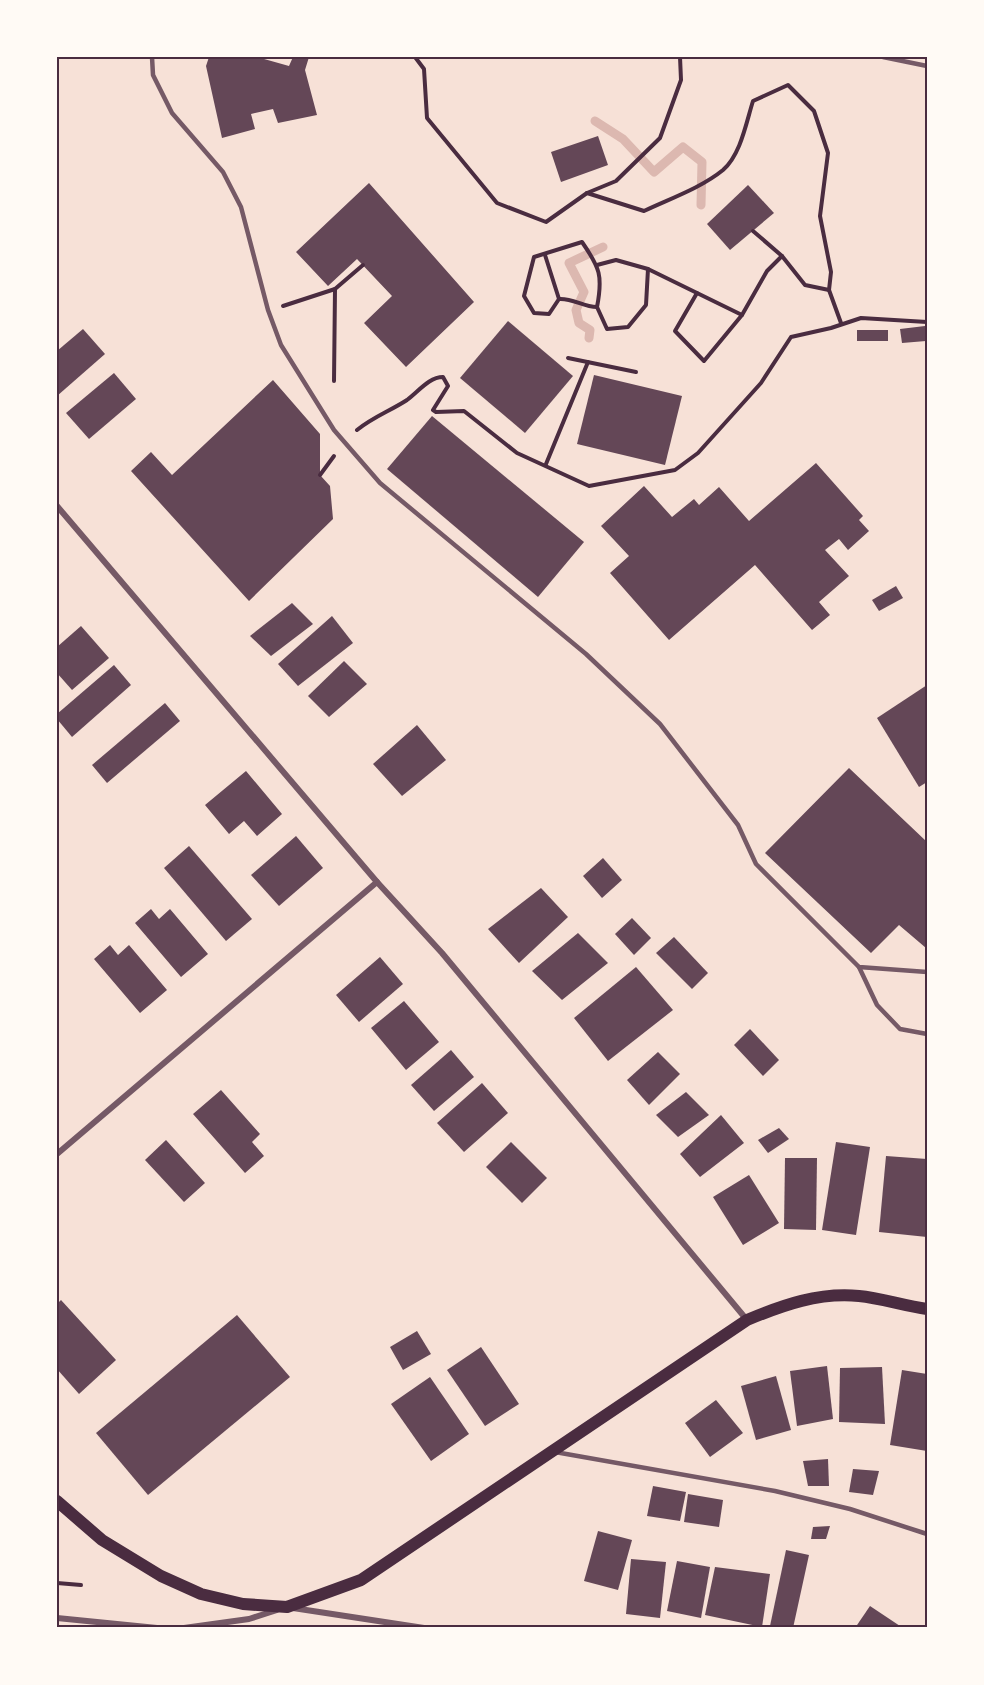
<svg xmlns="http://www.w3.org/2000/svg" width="984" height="1685" font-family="Karla,sans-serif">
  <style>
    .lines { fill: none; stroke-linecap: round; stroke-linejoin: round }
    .stream { stroke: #dcb8b0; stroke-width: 9 }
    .building { fill: #644757 }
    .path { stroke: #4a2c40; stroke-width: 4 }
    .service { stroke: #755966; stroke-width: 4.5 }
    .minor { stroke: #755966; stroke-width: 6 }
    .secondary { stroke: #4a2c40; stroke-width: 12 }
    .neatline { fill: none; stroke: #4a2c40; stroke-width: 2 }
  </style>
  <rect width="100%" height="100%" fill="#f7e1d7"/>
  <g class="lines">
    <!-- stream -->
    <g class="stream">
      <polyline points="595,121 623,139 654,172 683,147 702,162 701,205"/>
      <polyline points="589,338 590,330 579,323 576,310 584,292 569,263 603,247"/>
    </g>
  </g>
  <!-- building -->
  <g class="building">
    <polygon points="209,57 257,57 289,66 293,57 309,57 305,70 317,115 278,123 273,109 251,114 255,129 222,138 206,66"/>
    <polygon points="598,136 608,165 561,182 551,152"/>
    <polygon points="369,183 474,302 406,367 364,323 392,296 357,259 328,286 296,252"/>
    <polygon points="748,185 774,213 730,250 707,224"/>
    <polygon points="508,321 573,376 525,433 460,378"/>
    <polygon points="925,326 926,341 902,343 900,329"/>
    <polygon points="83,329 105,354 57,396 57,351"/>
    <rect x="857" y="330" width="31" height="11"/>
    <polygon points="114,373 136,399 89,439 66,413"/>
    <polygon points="594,375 682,396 665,465 577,444"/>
    <polygon points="273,380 320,434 320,475 330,486 333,519 249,601 131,471 151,452 172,475"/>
    <polygon points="432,416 584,542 538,597 387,469"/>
    <polygon points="816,463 863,516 859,520 869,531 848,550 839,539 825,550 849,576 819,602 830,615 812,630 755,565 669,640 610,573 629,556 601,526 644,486 672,517 694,499 699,505 719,487 749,521"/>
    <polygon points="896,586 903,598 879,611 872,600"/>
    <polygon points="292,603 313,624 271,656 250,636"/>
    <polygon points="332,616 353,643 298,686 278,664"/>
    <polygon points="81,626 109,658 72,690 57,673 57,647"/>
    <polygon points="344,661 367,684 329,717 308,696"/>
    <polygon points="114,665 131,685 72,737 57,719 57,714"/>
    <polygon points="927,685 927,782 919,787 877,718"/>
    <polygon points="165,703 180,721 107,783 92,765"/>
    <polygon points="417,725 446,760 402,796 373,764"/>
    <polygon points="849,768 927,842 926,948 899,925 871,953 765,853"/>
    <polygon points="246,771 282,814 257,836 244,821 229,834 205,805"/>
    <polygon points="296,836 323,868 279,906 251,875"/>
    <polygon points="189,846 252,919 226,941 164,868"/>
    <polygon points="603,858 622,880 602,898 583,876"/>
    <polygon points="541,888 568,917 519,963 488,929"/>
    <polygon points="151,909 159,919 170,909 208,954 181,977 135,923"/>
    <polygon points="632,918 651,938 634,955 615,934"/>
    <polygon points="578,933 608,963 562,1000 532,971"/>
    <polygon points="674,937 708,973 692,989 656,953"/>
    <polygon points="110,945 118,955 129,945 167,990 140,1013 94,959"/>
    <polygon points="380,957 403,984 359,1022 336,995"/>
    <polygon points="636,967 673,1010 608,1061 574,1018"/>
    <polygon points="404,1001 439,1042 406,1070 371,1028"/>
    <polygon points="750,1029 779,1060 763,1076 734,1045"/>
    <polygon points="451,1050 474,1077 434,1111 411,1085"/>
    <polygon points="658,1052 680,1074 649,1105 627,1080"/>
    <polygon points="482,1083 508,1113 464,1152 437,1123"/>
    <polygon points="221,1090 260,1134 252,1142 264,1156 245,1173 193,1114"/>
    <polygon points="686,1092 709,1115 678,1137 656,1115"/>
    <polygon points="721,1115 744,1143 700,1177 680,1154"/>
    <polygon points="779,1128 789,1139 768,1153 758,1140"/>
    <polygon points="166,1140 205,1183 184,1202 145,1160"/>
    <polygon points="511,1142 547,1178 522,1203 486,1167"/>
    <polygon points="836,1142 870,1147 856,1235 822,1230"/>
    <polygon points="886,1156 927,1159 927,1237 879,1232"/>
    <polygon points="785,1158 817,1158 816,1230 784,1229"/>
    <polygon points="749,1175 779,1223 743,1245 713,1197"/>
    <polygon points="61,1300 116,1360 79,1394 57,1369 57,1304"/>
    <polygon points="237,1315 290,1377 148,1495 96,1433"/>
    <polygon points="417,1331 431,1354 403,1370 390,1347"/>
    <polygon points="481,1347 519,1404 485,1426 447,1370"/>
    <polygon points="827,1366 833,1419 797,1426 790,1371"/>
    <polygon points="882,1367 885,1424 839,1422 840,1368"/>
    <polygon points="902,1370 927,1374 927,1451 890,1445"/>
    <polygon points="776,1376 791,1430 756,1440 741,1386"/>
    <polygon points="430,1377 469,1434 431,1461 391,1404"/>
    <polygon points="716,1400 743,1433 710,1457 685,1423"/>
    <polygon points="828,1459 829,1486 808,1486 803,1461"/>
    <polygon points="853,1469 879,1471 873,1495 849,1492"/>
    <polygon points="653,1486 686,1492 680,1521 647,1516"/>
    <polygon points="688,1494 723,1500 719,1527 684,1522"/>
    <polygon points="830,1526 826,1539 811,1539 813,1527"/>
    <polygon points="598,1531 632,1540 618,1590 584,1581"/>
    <polygon points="786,1550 809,1555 793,1628 778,1628 770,1626"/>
    <polygon points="631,1559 666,1562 660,1618 626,1614"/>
    <polygon points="677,1561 710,1567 701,1618 667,1611"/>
    <polygon points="715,1567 770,1574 762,1627 705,1615"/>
    <polygon points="870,1606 903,1628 855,1628"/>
  </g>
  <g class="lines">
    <!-- path -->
    <g class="path">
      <polyline points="415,57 424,69 427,118 497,203 546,222 587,193 616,181 660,138 681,80 680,57"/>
      <path d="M587 193 644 211C669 199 701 188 723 170 741 154 746 123 753 101L788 85 814 111 828 153 820 216 831 272 829 290 841 323"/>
      <polyline points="753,231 782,256 805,285 829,290"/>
      <path d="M545 255 559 299C573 298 583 307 597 307L607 329 628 327 646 305 648 269"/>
      <polyline points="597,265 616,260 648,269 742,315 767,271 782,256"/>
      <polyline points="697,293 675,331 704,361 742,315"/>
      <path d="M559 299 549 314 534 313 524 296 534 257 582 242C600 268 603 276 597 307"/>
      <polyline points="283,306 335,289 363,265"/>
      <polyline points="568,358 636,372"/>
      <polyline points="334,381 335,289"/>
      <path d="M357 430C373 417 390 411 407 400 418 392 429 377 443 377L448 386 433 410 436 412 464 411 517 453 589 486 675 470 698 453 761 383 791 337 831 328 861 318 927 322"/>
      <polyline points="546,464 588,362"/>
      <polyline points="320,475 334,456"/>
      <polyline points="57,1583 81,1585"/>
    </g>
    <!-- service -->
    <g class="service">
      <polyline points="152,57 153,75 172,113 223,172 241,207 268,310 281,345 334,430 380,483 586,654 660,724 738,825 756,864 859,967 927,972"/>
      <polyline points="883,57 927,66"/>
      <polyline points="859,967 877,1005 900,1029 927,1034"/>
      <polyline points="555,1452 775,1491 850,1509 927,1534"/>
    </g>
    <!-- minor -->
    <g class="minor">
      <polyline points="57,506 377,882 442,953 747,1320"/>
      <polyline points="57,1154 377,882"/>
      <polyline points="293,1608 424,1628"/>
      <polyline points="57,1618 157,1628"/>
      <polyline points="184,1628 249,1619 277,1610"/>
    </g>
    <!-- secondary -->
    <path class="secondary" d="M57 1501 102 1540 161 1576 201 1594 243 1604 287 1607 361 1580 747 1320C783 1305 819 1292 859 1296 881 1298 904 1306 927 1309"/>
  </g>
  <!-- border -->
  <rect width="984" height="1685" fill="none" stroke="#fffaf5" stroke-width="117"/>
  <rect x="58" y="58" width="868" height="1568" class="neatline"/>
</svg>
